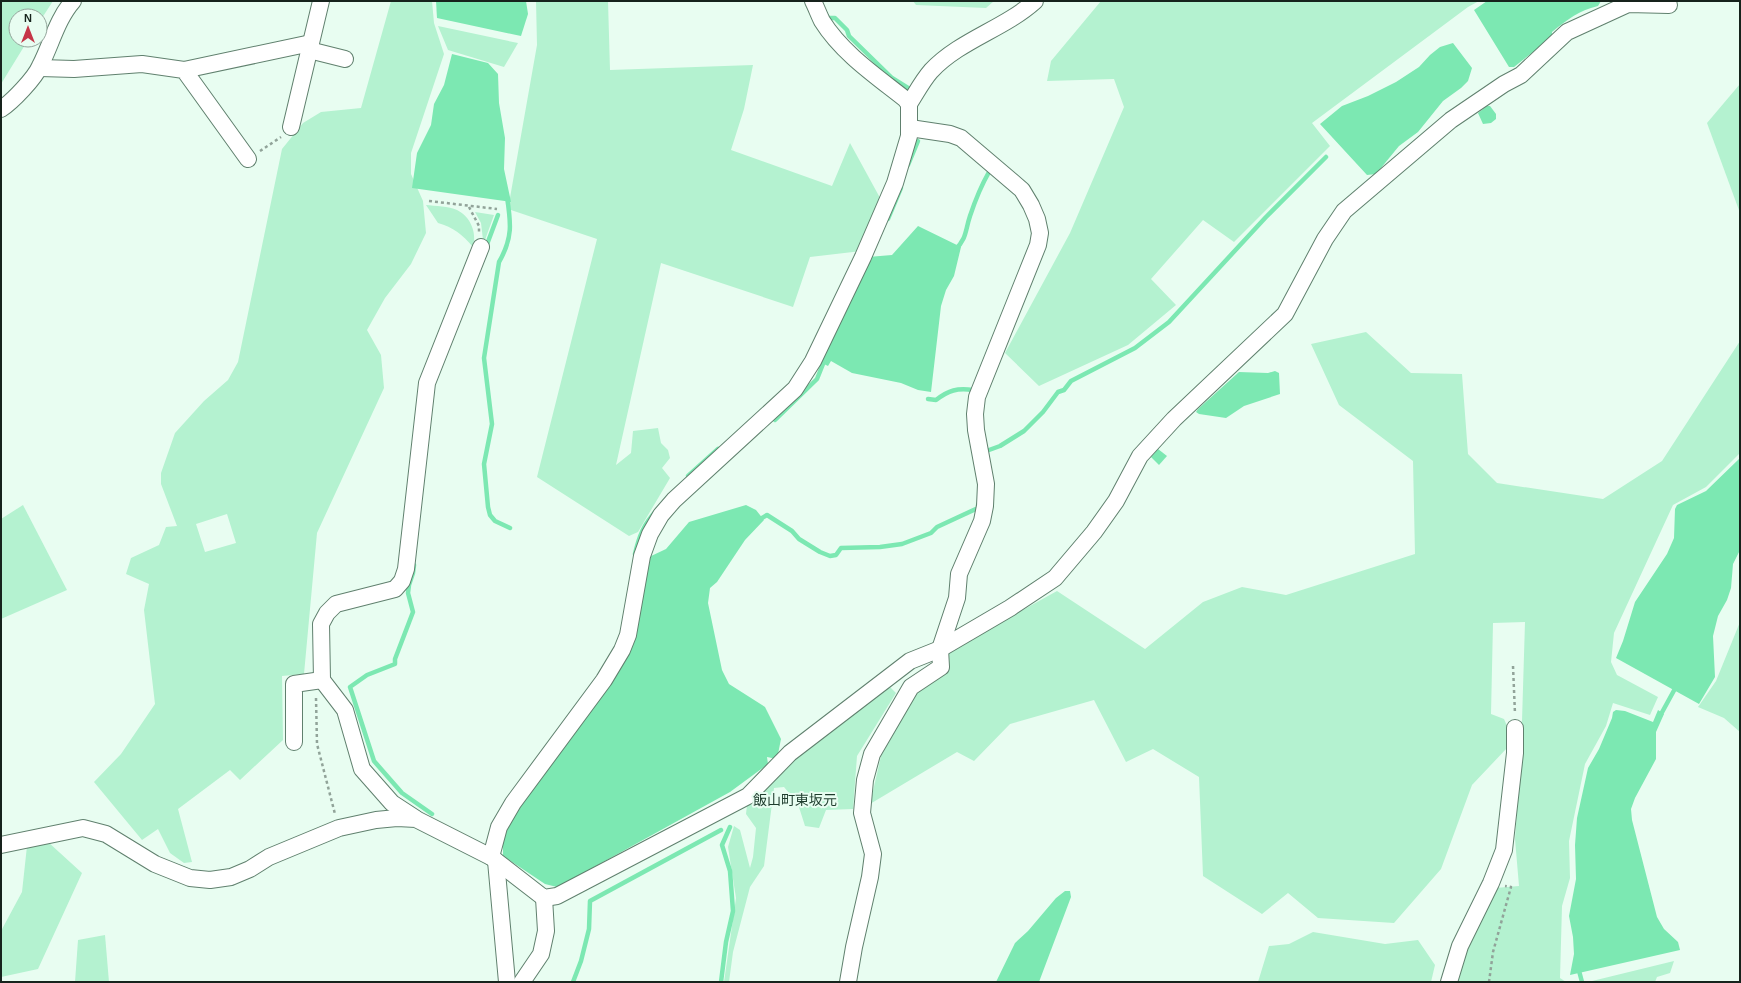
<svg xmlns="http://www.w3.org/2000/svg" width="1741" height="983" font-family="Arial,'Noto Sans JP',sans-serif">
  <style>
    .green { fill: #b4f2d0; fill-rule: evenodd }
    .water { fill: #7ce8b2 }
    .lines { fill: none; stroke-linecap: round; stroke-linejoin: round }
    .stream { stroke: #7ce8b2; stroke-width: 4.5 }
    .minor-casing { stroke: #60806e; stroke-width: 18 }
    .path { stroke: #91a399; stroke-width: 2.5; stroke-dasharray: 3 3; stroke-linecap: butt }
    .minor { stroke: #fff; stroke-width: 16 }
    .labels { text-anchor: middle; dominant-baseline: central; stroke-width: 4; stroke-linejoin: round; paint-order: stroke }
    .quarter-label { font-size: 14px; fill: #1e3c2d; stroke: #e8fdf1 }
  </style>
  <rect width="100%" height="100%" fill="#e8fdf1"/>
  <!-- green -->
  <g class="green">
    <polygon points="1,1 53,1 40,21 40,16 16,16 16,40 28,40 1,84"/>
    <path d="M391 1H432L434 23 444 54 411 153V174L423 201 426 233 411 264 385 298 367 330 381 355 384 388 317 533 304 674 282 676 283 740 240 780 230 770 178 809 192 862 184 863 170 853 158 829 142 840 94 782 121 754 155 704 144 610 149 584 126 574 131 558 159 545 166 527 177 526 161 484V473L175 433 204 401 228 380 238 362 282 149 303 123 321 112 361 108ZM227 514 236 543 205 552 196 524Z"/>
    <polygon points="536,1 608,1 610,70 753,65 744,109 731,150 832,186 850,143 885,207 870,250 810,257 793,307 661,263 616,465 631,453 633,431 658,428 661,443 668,450 670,458 662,468 670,478 638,532 629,536 537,477 597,239 508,209 537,45"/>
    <polygon points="913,1 994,1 986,8 916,5"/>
    <polygon points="1101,1 1479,1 1468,7 1312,123 1330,146 1234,242 1203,220 1151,279 1176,305 1128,345 1039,386 1005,353 1070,233 1124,107 1114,79 1047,81 1051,61"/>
    <polygon points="438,26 518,43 504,67 448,50"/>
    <polygon points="1740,84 1740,213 1707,123"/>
    <path d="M426 205C435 206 449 206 457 210 471 217 477 233 473 247 463 235 453 227 438 223Z"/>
    <polygon points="475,212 494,215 485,240 483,240 481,223"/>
    <polygon points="1366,332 1411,373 1462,374 1468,454 1497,483 1603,499 1662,461 1740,341 1740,453 1706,487 1673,505 1614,633 1611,662 1617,675 1658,697 1650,715 1613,703 1606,726 1585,764 1569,841 1570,878 1562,906 1560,978 1566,982 1454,982 1459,962 1495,888 1519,886 1515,839 1521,754 1525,622 1493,623 1491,714 1504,719 1508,728 1507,748 1472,785 1441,869 1394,923 1318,918 1288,893 1262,914 1203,876 1199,777 1153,749 1126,762 1094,700 1010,724 974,761 957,752 870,804 881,756 918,691 949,671 947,652 1057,591 1145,649 1203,602 1242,587 1286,595 1415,554 1413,461 1339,405 1311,344"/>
    <polygon points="23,505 67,590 1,619 1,519"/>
    <polygon points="1740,622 1740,732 1724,718 1698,707 1716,681"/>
    <polygon points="889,686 896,693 857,756 853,809 826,810 819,828 805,826 798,804 784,787 774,788 764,866 750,887 733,952 729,982 724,982 736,898 728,847 734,826 740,830 750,868 753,857 756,828 746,814 747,805 753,801 804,750"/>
    <polygon points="48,842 82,873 38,969 1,977 1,931 22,892 27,846"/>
    <polygon points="1313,932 1385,944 1418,940 1435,965 1431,982 1258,982 1269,946 1289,944"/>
    <polygon points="105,935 109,982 75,982 78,940"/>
    <polygon points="1674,961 1670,973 1657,977 1655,982 1588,982"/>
  </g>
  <!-- water -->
  <g class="water">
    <polygon points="436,1 526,1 528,14 521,36 437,18"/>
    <path d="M1487 1H1601L1598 6C1578 11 1568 19 1552 32V36L1537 52H1533L1514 67H1509L1474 10Z"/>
    <polygon points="1453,43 1472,68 1468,81 1461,88 1443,101 1418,132 1399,146 1376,174 1367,175 1320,124 1342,106 1368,96 1396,82 1419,67 1430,55 1440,47"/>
    <polygon points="452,54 488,63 498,74 499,103 505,138 504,169 511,202 412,188 417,153 431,125 434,104 444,85"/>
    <polygon points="1487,106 1490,106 1496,114 1496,119 1491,123 1483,124 1478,113"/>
    <polygon points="918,226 961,247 954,276 946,290 941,306 931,392 918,390 901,383 852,373 831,361 828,366 820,362 868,257 892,255"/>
    <polygon points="1275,371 1279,373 1280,394 1244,406 1226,418 1199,414 1196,412 1198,409 1239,372 1268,373"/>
    <polygon points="1158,449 1167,456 1159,465 1151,457"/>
    <polygon points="1740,458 1740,550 1733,564 1731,588 1727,600 1718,616 1713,636 1715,677 1699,704 1616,658 1623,641 1635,602 1667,554 1674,538 1675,509 1677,505 1706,491"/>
    <polygon points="746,505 756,510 764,520 745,540 717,582 710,588 708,603 722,670 729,684 765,707 781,739 777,759 767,757 768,764 730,792 565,883 557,887 545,884 503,856 503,841 514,812 609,682 649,557 666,549 689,522"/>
    <polygon points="1616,710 1625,711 1653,722 1658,710 1664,714 1656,732 1656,759 1635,798 1631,809 1632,820 1657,917 1664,929 1678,942 1680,950 1570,975 1574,954 1573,937 1569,916 1576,879 1575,845 1577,818 1588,768 1599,749 1612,718 1613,712"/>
    <polygon points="1065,891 1070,891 1071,897 1039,982 996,982 1015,943 1028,931 1056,898"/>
  </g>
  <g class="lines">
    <!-- stream -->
    <g class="stream">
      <polyline points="827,16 828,18 835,18 847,30 849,36 892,78 908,88"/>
      <polyline points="908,165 918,141"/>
      <path d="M507 197C511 223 513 238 499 262L484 358 492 424 484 464 488 507 490 515 495 521 510 528"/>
      <polyline points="888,219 901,188"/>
      <polyline points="486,247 498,215"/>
      <path d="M955 250C967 238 965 231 970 216 975 201 981 186 989 172"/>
      <path d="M928 399 936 400C949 390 957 388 973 390L972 394"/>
      <polyline points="775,420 817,379 825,359"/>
      <polyline points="989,450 1000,446 1024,431 1043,412 1058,392 1064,390 1071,381 1135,348 1169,322 1266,217 1326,157"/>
      <polyline points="688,476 718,449"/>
      <polyline points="757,521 767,515 792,531 799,539 820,552 830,556 836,555 841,548 880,547 902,544 931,533 937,527 978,508 978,505"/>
      <path d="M635 554C639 536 644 524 656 511"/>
      <polyline points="414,565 413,573 409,585 408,593 413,612 395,659 395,664 367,675 350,687 374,761 402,793 432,814"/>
      <polyline points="1660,716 1677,685"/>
      <polyline points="1578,967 1582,982"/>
      <polyline points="573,982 581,961 589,929 590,901 721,830"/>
      <polyline points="721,982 726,942 733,911 730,871 722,845 730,827"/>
    </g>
    <defs>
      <g id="minor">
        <polyline points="309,50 345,59"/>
        <polyline points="40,68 74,69 142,64 184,70 248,159"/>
        <polyline points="184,70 311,43"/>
        <path d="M909 104C916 93 923 80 931 71 960 40 1004 29 1035 1"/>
        <path d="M1 109C12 102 35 78 40 66 51 45 57 19 73 1"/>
        <polyline points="291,127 321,1"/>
        <polyline points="294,742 294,684 322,680"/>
        <polyline points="415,818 392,803 362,769 345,710 322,680 321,624 327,613 336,604 395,589 402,581 406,569 427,383 481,247"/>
        <polyline points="1,845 83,828 106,834 155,864 190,878 210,880 231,877 250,869 269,857 339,828 376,820 397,818 416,819 491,857 544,898 557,896 748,796 790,753 910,661 940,649 1010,608 1055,578 1094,532 1116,501 1140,456 1174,419 1285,314 1325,239 1344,211 1451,120 1504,84 1521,75 1567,32 1628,4 1669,5"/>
        <path d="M491 857 499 827 513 803 604 680 622 650 628 635 642 556 650 534 661 515 674 500 795 389 813 361 863 257 895 183 909 136V104L905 99C876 76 842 53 822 21 819 15 816 7 813 1"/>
        <polyline points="496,861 507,982"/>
        <polyline points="522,982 541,954 546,931 544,898"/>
        <polyline points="848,982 854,947 870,877 873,854 862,813 865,780 872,754 911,687 941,667 940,649 957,598 959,574 982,521 985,506 986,484 976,430 975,414 977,397 1038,245 1040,233 1037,219 1031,205 1022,190 961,138 950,134 910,128"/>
        <polyline points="1449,982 1460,946 1491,883 1504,850 1515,753 1515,728"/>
      </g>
    </defs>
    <!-- minor casing -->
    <use href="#minor" class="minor-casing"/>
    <!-- path -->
    <g class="path">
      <polyline points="260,151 281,137"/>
      <polyline points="429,201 497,209"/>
      <polyline points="469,207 479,226 479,233"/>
      <polyline points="1513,666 1515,714"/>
      <polyline points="316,698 317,744 335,814"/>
      <polyline points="1489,982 1493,952 1511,887 1505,886"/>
    </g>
    <!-- minor -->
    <use href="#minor" class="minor"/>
  </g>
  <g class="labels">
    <!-- quarter labels -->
    <g class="quarter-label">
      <text x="795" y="800">飯山町東坂元</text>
    </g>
  </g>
  <!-- border -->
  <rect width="1741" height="983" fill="none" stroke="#16231c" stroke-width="4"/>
  <!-- north arrow -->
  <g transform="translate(28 28)"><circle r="19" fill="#e8fdf1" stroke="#94a69c"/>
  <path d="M0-3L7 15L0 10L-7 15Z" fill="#c53547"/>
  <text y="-6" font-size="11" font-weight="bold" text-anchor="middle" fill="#16231c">N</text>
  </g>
</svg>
